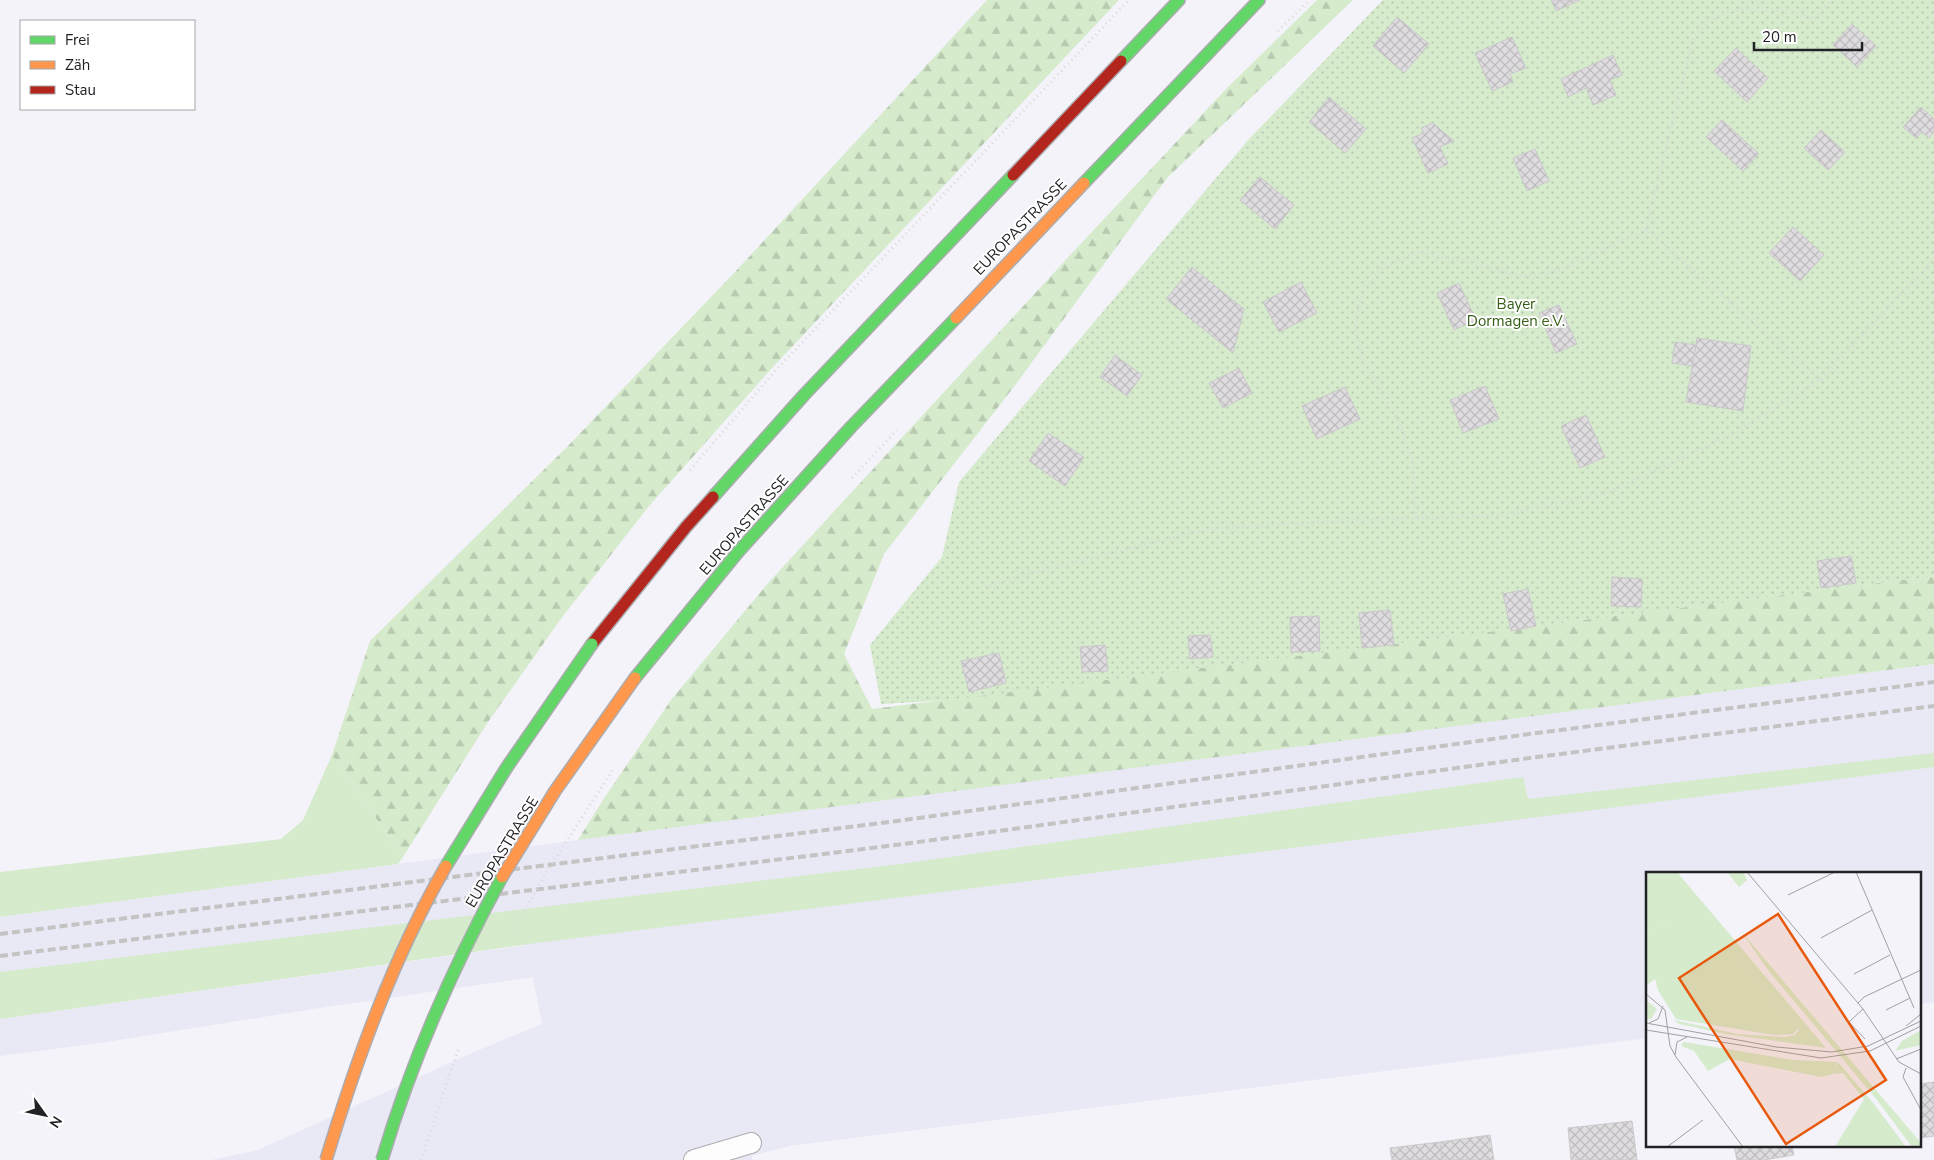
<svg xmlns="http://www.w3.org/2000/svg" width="1934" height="1160" font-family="'Nunito Sans',sans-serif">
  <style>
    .built { fill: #e9e8f5 }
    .grass { fill: #d5ebcc }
    .forest { fill: url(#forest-firs) }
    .garden { fill: url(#garden-dots) }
    .building { fill: url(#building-cross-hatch); stroke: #cbc9cb }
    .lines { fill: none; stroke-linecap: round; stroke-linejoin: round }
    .lane-casing { stroke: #acacb0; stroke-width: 22 }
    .fast-casing { stroke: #acacb0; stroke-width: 14 }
    .slow-casing { stroke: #acacb0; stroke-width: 14 }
    .jam-casing { stroke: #acacb0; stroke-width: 14 }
    .path { stroke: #dadadc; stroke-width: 3; stroke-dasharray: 1 4; stroke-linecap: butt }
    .lane { stroke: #fdfdfe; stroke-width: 20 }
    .fast { stroke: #63d668; stroke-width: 11 }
    .slow { stroke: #ff974d; stroke-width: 11 }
    .jam { stroke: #b3261e; stroke-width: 11 }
    .rail { stroke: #c3c3c3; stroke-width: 4; stroke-dasharray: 8 4; stroke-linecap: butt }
    .fast-bridge-casing { stroke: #acacb0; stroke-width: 14; stroke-linecap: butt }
    .slow-bridge-casing { stroke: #acacb0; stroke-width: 14; stroke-linecap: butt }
    .path-bridge { stroke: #dadadc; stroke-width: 3; stroke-dasharray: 1 4; stroke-linecap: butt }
    .fast-bridge { stroke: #63d668; stroke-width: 11 }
    .slow-bridge { stroke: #ff974d; stroke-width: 11 }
    .labels { text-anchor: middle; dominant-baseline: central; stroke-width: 4; stroke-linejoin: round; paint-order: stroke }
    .street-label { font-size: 15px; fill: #222126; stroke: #fff }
    .park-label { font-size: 15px; fill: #355e15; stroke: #fff }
    .inset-road { fill: none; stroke: #9f9fa5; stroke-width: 1 }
    .view { fill: #e8590c; fill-opacity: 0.15; stroke: #e8590c; stroke-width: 2.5 }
    .inset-edge { fill: none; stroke: #222126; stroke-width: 2.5 }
  </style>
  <defs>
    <pattern id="forest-firs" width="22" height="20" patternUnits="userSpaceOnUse" patternTransform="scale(1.25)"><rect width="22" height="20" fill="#d5ebcc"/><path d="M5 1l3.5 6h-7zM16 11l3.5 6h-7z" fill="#b7c9af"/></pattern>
    <pattern id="garden-dots" width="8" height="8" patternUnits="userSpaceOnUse" patternTransform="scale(1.25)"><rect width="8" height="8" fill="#d5ebcc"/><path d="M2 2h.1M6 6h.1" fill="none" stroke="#b7c9af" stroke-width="1.8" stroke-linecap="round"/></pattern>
    <pattern id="building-cross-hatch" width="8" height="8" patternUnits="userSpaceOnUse" patternTransform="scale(1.25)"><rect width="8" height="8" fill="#dedcde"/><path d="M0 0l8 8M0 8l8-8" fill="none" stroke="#bebcbe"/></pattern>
  </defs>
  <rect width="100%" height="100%" fill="#f3f3f9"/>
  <!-- built -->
  <polygon class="built" points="1934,664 1934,1002 1920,1004 1920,874 1648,874 1648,1038 789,1146 752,1156 752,1160 211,1160 258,1150 474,1052 542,1024 533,977 313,1009 100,1043 0,1056 0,1019 528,945 49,967 0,972 0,917 736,819"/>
  <!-- grass -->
  <g class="grass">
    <polygon points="1934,753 1934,767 529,944 0,1019 0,972 900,864 1523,777 1528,799"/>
    <polygon points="332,755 403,857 398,864 0,917 0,872 281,839 303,820"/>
  </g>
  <!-- forest -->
  <g class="forest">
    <polygon points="987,0 1119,0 773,367 649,506 560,620 488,722 403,857 332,755 370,641 567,447 735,272"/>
    <polygon points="1317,0 1353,0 1167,178 1013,388 884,554 844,654 872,709 1934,576 1934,664 578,840 603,800 671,700 769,582 1074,251 1226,89"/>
  </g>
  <!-- garden -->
  <polygon class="garden" points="1383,0 1934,0 1934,576 949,700 881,704 870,645 942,557 959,482 1249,139"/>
  <!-- building -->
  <g class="building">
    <polygon points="1551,0 1580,0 1556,11"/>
    <polygon points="1397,17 1429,44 1404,73 1373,46"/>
    <polygon points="1852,24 1876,46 1857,67 1833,45"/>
    <polygon points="1512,37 1526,68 1510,74 1513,82 1492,91 1475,53"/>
    <polygon points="1736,48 1768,78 1747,102 1714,71"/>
    <polygon points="1613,55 1622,75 1610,80 1616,95 1593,105 1586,88 1568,97 1561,79"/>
    <polygon points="1329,97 1366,129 1345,153 1309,122"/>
    <polygon points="1921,107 1934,119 1934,132 1929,138 1922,132 1916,138 1903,127"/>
    <polygon points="1722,120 1759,154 1743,171 1706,137"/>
    <polygon points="1433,123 1454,141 1440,147 1448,164 1428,173 1412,138 1424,133 1421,128"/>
    <polygon points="1821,130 1845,152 1828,170 1804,148"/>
    <polygon points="1535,149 1549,181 1527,191 1513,158"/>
    <polygon points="1260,177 1294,205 1275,229 1240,200"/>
    <polygon points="1793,227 1824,255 1800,281 1769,253"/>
    <polygon points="1192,267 1244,309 1233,353 1166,299"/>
    <polygon points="1301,282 1317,313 1279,332 1263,302"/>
    <polygon points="1459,283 1476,320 1454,330 1437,293"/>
    <polygon points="1559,305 1577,344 1556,353 1539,313"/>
    <polygon points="1697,338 1751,346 1743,411 1686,402"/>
    <polygon points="1675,342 1696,345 1692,366 1672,363"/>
    <polygon points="1115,355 1142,375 1127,396 1100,377"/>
    <polygon points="1239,368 1252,393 1223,408 1209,383"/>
    <polygon points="1485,386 1499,419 1463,433 1450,400"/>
    <polygon points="1345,387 1360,419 1317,439 1302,406"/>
    <polygon points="1586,415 1605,457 1580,468 1561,426"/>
    <polygon points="1048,433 1084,457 1065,486 1029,461"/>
    <polygon points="1851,556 1856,583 1821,588 1817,561"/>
    <polygon points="1612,577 1642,579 1641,607 1611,606"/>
    <polygon points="1528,589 1536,626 1511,631 1503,594"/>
    <polygon points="1390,610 1394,645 1362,648 1359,613"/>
    <polygon points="1319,616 1320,651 1291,652 1290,617"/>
    <polygon points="1210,635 1213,657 1190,659 1188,636"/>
    <polygon points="1105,645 1108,671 1082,672 1080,647"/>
    <polygon points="999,653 1006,683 969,692 961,661"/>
    <polygon points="1934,1082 1934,1136 1920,1138 1920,1084"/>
    <polygon points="1632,1121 1637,1160 1571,1160 1568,1128"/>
    <polygon points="1490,1135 1494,1160 1442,1160 1440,1142"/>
    <polygon points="1440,1142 1442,1160 1392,1160 1390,1148"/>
    <polygon points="1734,1146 1792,1146 1794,1155 1764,1160 1737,1160"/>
  </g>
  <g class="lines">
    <defs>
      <polyline id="lane" points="694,1160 751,1143"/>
      <g id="fast">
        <polyline points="1121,61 1179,0"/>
        <polyline points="1084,183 1259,0"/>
        <polyline points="713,497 804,395 1013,175"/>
        <polyline points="635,678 738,552 851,427 956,318"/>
      </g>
      <polyline id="slow" points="956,318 1084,183"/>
      <g id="jam">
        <polyline points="1013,175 1121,61"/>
        <polyline points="592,644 686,527 713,497"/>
      </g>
    </defs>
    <!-- lane casing -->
    <use href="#lane" class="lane-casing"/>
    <!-- fast casing -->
    <use href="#fast" class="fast-casing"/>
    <!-- slow casing -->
    <use href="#slow" class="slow-casing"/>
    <!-- jam casing -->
    <use href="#jam" class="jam-casing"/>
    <!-- path -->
    <g class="path">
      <polyline points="1278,31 1310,0"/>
      <path d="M1820 380 1646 229 1693 40C1698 34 1702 28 1708 22 1737 0 1779 9 1814 19L1832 0"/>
      <polyline points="690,470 775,371 1129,0"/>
      <polyline points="852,478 897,430"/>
      <polyline points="1416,518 1413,462 1398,421 1363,360 1355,327 1363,292 1381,268 1417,252 1476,264 1523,277 1560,270 1646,229"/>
      <polyline points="985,587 1047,569 1208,529 1341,521 1502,515 1609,492 1727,437 1820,380 1934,259"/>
    </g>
    <!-- lane -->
    <use href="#lane" class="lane"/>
    <!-- fast -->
    <use href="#fast" class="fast"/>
    <!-- slow -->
    <use href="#slow" class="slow"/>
    <!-- jam -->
    <use href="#jam" class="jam"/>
    <!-- rail -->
    <g class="rail">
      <polyline points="0,934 904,820 1529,734 1934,682"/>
      <polyline points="0,956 904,844 1537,757 1934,706"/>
    </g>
    <defs>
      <g id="fast-bridge">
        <polyline points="446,866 507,767 592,644"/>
        <path d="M382 1160C411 1062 453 967 502 877"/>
      </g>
      <g id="slow-bridge">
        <polyline points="502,877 555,791 635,678"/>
        <path d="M326 1160C357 1058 393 958 446 866"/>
      </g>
    </defs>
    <!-- fast-bridge casing -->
    <use href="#fast-bridge" class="fast-bridge-casing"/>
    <!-- slow-bridge casing -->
    <use href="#slow-bridge" class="slow-bridge-casing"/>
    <!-- path-bridge -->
    <g class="path-bridge">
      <polyline points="512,933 544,876 614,768"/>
      <polyline points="421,1160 459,1047"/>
    </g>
    <!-- fast-bridge -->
    <use href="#fast-bridge" class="fast-bridge"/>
    <!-- slow-bridge -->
    <use href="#slow-bridge" class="slow-bridge"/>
  </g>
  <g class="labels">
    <!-- street labels -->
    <g class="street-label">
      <text transform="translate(1020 227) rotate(-46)">EUROPASTRASSE</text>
      <text transform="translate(744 525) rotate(-49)">EUROPASTRASSE</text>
      <text transform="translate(502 852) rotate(-59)">EUROPASTRASSE</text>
    </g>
    <!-- park labels -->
    <g class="park-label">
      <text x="1516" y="304">Bayer<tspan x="1516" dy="17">Dormagen e.V.</tspan></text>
    </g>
  </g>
  <!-- overview -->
  <g transform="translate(1646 872)">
    <rect width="275" height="275" fill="#f3f3f9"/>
    <path d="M94 58 275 271V275H266L231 228 122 98ZM0 128 11 137 5 147H0ZM275 158V173L249 179 256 169ZM192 190 228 232 260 275H189L218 227 197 201 187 202Z" fill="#d5ebcc"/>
    <path d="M0 0H31L180 176 80 162 33 152 28 148 91 162 139 165 149 163 153 158 44 30 0 64ZM38 170 148 188 191 190 187 202 175 205 84 187 62 199 48 179 35 174Z" fill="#d5ebcc"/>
    <path d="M81 0H97L101 8 93 15Z" fill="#d5ebcc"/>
    <path d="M44 29 148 152 152 157 147 162 128 163 30 147 12 118 9 107 0 114V64Z" fill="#d5ebcc"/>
    <path class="inset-road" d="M101 0 217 137 253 190 275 202M210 0 268 136M142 23 189 0M175 66 226 38M208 102 244 83M0 122 19 138 24 174 30 185 97 275M212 131 218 125 275 98M240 138 264 126M197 144 219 167M203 150 217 137M0 151 130 175 186 180 222 174 275 149M3 151 12 147 17 134M260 154 275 142M0 158 175 186 224 179 275 154M29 183 31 170 41 165M250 187 275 177M260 196 257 205 275 238M21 275 57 248"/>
    <path class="view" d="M132 42 240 208 140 272 33 106Z"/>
    <rect width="275" height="275" class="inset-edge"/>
  </g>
  <!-- legend -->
  <rect x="20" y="20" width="175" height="90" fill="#ffffff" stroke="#a7a6a8"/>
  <rect x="30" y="36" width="25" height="8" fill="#63d668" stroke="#a7a6a8"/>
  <text x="65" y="45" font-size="15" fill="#222126">Frei</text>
  <rect x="30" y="61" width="25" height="8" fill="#ff974d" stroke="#a7a6a8"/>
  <text x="65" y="70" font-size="15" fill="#222126">Zäh</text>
  <rect x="30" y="86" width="25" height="8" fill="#b3261e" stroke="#a7a6a8"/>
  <text x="65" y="95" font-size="15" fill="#222126">Stau</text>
  <!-- north arrow -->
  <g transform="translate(45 1115) rotate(123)" stroke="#ffffff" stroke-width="4" paint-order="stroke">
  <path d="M0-4L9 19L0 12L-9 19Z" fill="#222126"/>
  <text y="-8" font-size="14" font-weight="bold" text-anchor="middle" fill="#222126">N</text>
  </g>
  <!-- scale -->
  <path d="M1754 42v8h108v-8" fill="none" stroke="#222126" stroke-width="2.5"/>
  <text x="1762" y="42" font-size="15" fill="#222126" stroke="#ffffff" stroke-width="4" paint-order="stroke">20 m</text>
</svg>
